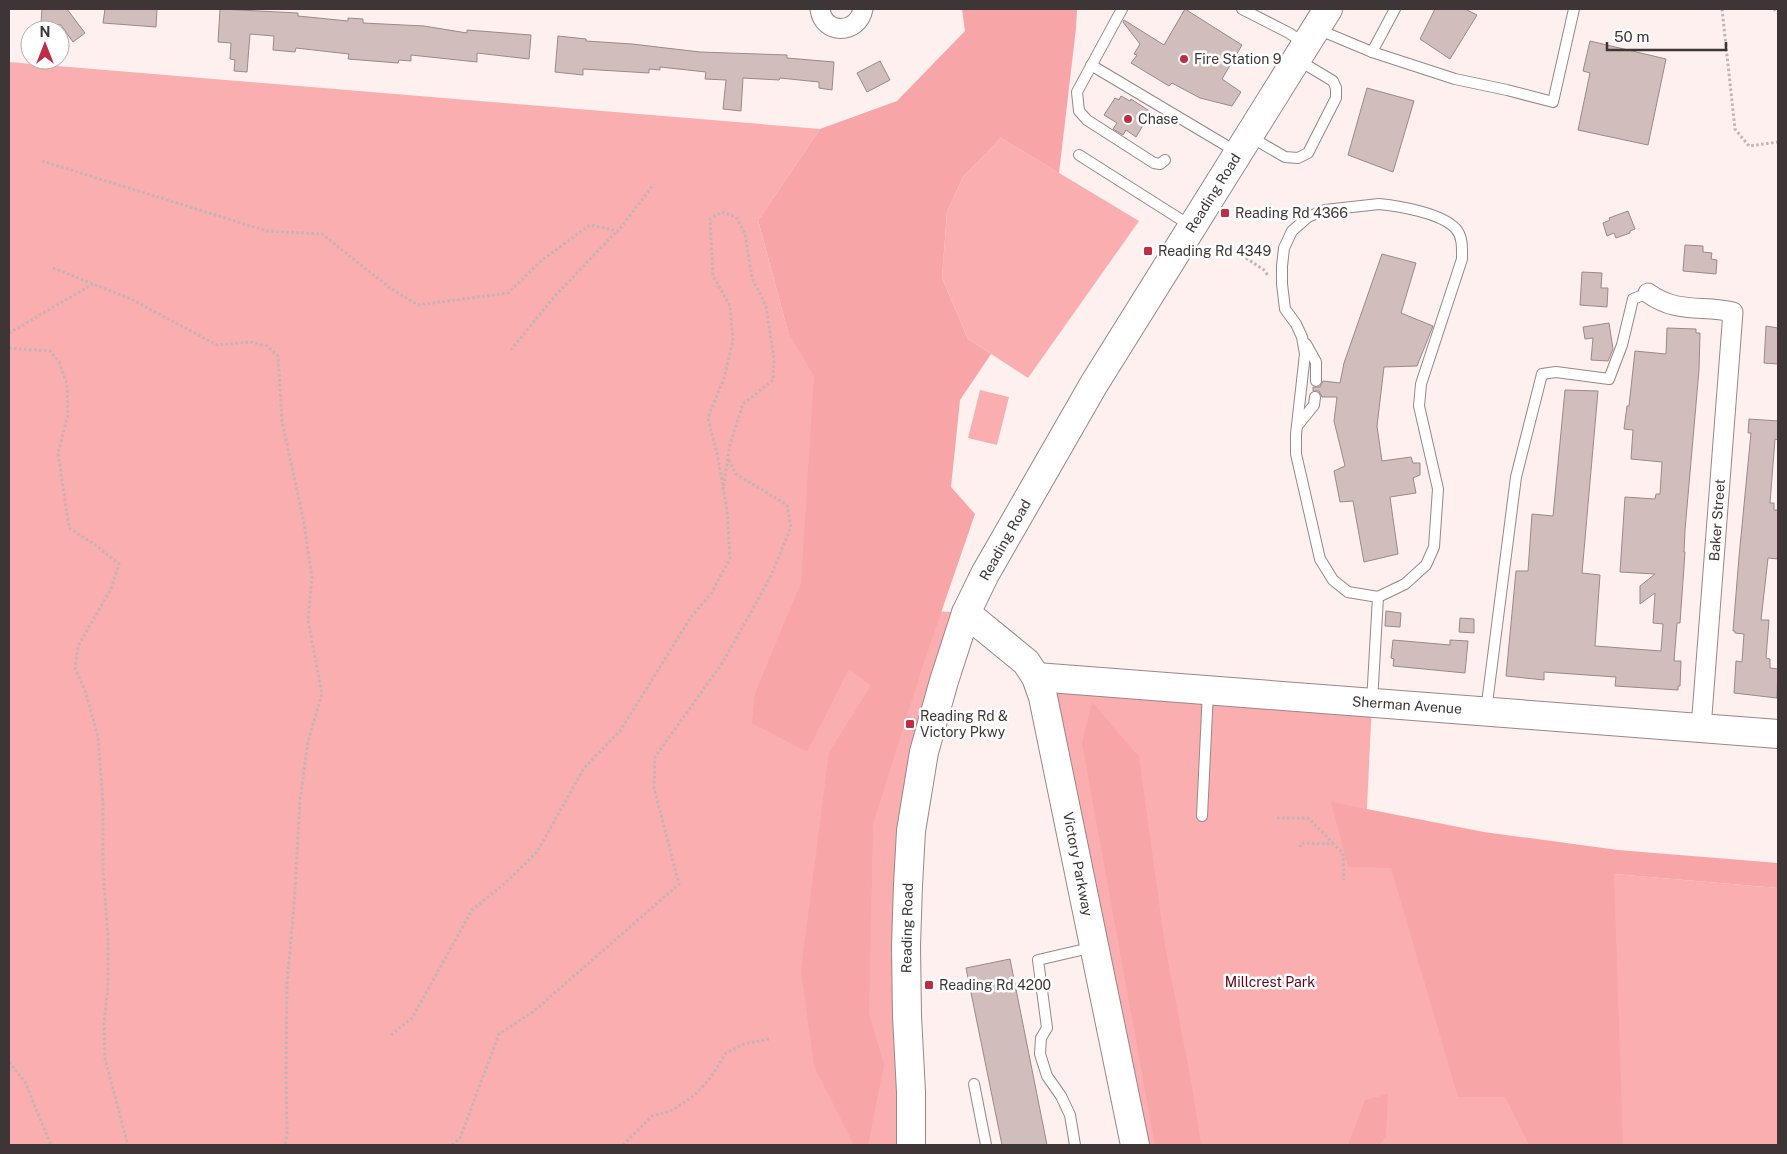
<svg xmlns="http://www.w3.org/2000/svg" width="1787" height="1154" font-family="'Public Sans',sans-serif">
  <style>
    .green { fill: #fbaeaf }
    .forest { fill: #f7a5a7 }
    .building { fill: #d2bdbd; stroke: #9c8888 }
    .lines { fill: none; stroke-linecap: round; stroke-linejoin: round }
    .lane-casing { stroke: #9a8686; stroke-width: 12 }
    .street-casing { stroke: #9a8686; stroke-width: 21 }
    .secondary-casing { stroke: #9a8686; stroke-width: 30 }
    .primary-casing { stroke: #9a8686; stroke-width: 30 }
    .path { stroke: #c1b5b4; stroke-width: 3; stroke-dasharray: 2.5 2.5; stroke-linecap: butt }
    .lane { stroke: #fff; stroke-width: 10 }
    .street { stroke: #fff; stroke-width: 19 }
    .secondary { stroke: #fff; stroke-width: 28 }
    .primary { stroke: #fff; stroke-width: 28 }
    .poi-dot { fill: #be2d44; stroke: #fff; stroke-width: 2 }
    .labels { text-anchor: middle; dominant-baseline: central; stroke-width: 5; stroke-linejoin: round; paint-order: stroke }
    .poi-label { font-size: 14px; fill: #3e3636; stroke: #fff; text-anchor: start }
    .street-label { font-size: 14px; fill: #3e3636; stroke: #fff }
    .park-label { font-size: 14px; fill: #5f0217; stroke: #fff }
  </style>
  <rect width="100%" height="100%" fill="#fdf0ef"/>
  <!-- green -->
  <g class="green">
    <polygon points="9,62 820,129 758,220 788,332 862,397 872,607 966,613 924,752 911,1145 9,1145"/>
    <polygon points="1001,138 1139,221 1028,378 968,339 942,278 947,212 963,177"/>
    <polygon points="980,390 1009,397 997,445 968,438"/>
    <polygon points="1036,677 1372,703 1365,849 1614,874 1778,888 1778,1145 1135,1145"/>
  </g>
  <!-- forest -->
  <g class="forest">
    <polygon points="962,9 1077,9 1076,28 1059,173 1001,138 963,177 947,212 942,278 968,339 991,354 960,400 951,487 975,514 924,662 873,824 869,1014 884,1064 868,1145 854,1145 814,1066 801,970 829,752 871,686 849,669 807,752 752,723 755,693 801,583 814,376 788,332 758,220 820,129 897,101 965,31"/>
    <polygon points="1092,702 1139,757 1165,946 1192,1086 1201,1145 1155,1145 1082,743"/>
    <polygon points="1331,802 1484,832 1618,850 1778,863 1778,888 1614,874 1623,1145 1529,1145 1505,1097 1458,1097 1391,868 1348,867"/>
    <polygon points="1388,1094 1386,1136 1379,1145 1348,1145 1365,1100"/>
  </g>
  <!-- building -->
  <g class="building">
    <polygon points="42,9 67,9 85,33 73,42 61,25 41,23"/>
    <polygon points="105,9 157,9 156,27 103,23"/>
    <polygon points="220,9 298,13 298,16 348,21 348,18 363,19 363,23 424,26 467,33 467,30 531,35 529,59 477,53 477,62 411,55 411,61 399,60 398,63 348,59 349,54 296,48 295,52 273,50 274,36 250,34 247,72 234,71 235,60 230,59 231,43 218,42"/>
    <polygon points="1185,9 1242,45 1222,79 1241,92 1232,106 1200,98 1172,83 1169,86 1131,63 1137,55 1134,54 1140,44 1123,22 1124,20 1164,45"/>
    <polygon points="1435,9 1465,9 1477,15 1450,59 1420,39"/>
    <polygon points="558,36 586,39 586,41 632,44 700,52 787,55 787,58 834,62 832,90 819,88 819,82 780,78 779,80 743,78 741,111 723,109 726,80 705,79 706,72 660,67 660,70 649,69 649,73 583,69 583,75 555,72"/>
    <polygon points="1590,41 1666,59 1648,145 1578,130 1590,73 1583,71"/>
    <polygon points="880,61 890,80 867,92 857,73"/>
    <polygon points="1367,88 1414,101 1393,172 1348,155"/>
    <polygon points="1121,96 1130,101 1131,99 1151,112 1136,137 1126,130 1123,135 1113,129 1117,123 1104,115 1115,98 1119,100"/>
    <polygon points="1628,211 1635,229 1630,231 1630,233 1616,238 1614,233 1607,236 1603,223 1610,220 1609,218"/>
    <polygon points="1685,245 1703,246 1703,252 1712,253 1711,259 1717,260 1716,274 1683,271"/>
    <polygon points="1382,254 1416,263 1401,313 1433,326 1417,366 1384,367 1377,426 1382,461 1411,457 1413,463 1420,463 1420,475 1413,478 1416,493 1390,497 1398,554 1364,562 1353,501 1340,502 1334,471 1345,466 1334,421 1337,397 1322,397 1319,391 1313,391 1313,387 1320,387 1323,381 1340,383 1344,363"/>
    <polygon points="1582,272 1602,273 1601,288 1608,288 1607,307 1580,305"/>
    <polygon points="1609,323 1613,349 1608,361 1591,360 1593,338 1585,339 1583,327"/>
    <polygon points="1766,326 1778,328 1778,364 1764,363"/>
    <polygon points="1667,328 1696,329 1696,333 1700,333 1699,370 1685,530 1684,552 1685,552 1680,623 1677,623 1674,661 1681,661 1680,686 1678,686 1678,690 1615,686 1616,677 1544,672 1544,680 1506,676 1516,571 1528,571 1532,514 1553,516 1565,390 1598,391 1582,573 1600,575 1595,646 1661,651 1663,624 1653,623 1655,593 1640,604 1640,586 1655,574 1620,572 1625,497 1655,499 1656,494 1660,494 1662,462 1631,459 1633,430 1624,429 1627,406 1629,406 1635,351 1666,354"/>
    <polygon points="1749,419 1778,421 1778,440 1775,439 1770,503 1774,503 1774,510 1778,510 1778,559 1768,558 1761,620 1769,620 1766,658 1770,659 1770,668 1778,669 1777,698 1734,693 1736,661 1742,662 1744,634 1735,633 1735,631 1733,631 1739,557 1751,433 1748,433"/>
    <polygon points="1386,611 1401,613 1400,627 1385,626"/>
    <polygon points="1460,618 1474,619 1474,633 1459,632"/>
    <polygon points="1393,640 1450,645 1450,640 1468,641 1465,673 1393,666 1394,659 1391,658"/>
    <polygon points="1010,959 1047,1145 1002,1145 966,968"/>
  </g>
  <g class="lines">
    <defs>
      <g id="lane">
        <polyline points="1122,9 1077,92 1079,111 1087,120 1154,163 1160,164 1165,160"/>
        <polyline points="1242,9 1289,33 1304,43"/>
        <polyline points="1317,29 1372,52 1455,79 1507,90 1553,102 1574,9"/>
        <polyline points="1372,52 1395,9"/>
        <polyline points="1091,65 1237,152"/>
        <polyline points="1249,136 1285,157 1298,158 1308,153 1336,98 1336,88 1333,81 1298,60"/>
        <polyline points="1079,155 1191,226"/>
        <path d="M1379 204C1399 206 1442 213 1456 229 1463 237 1462 249 1462 259L1421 384 1419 406 1438 489 1434 547 1426 565 1405 584 1378 597 1348 592 1333 580 1320 559 1296 454V434L1305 354 1302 337 1296 324 1285 309 1282 284V266L1284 248 1292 231 1308 217 1325 210Z"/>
        <polyline points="1306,344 1316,362 1316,381"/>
        <polyline points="1297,426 1314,405 1315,397"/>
        <polyline points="1372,702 1378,597"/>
        <polyline points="1486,711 1516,477 1542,374 1556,372 1609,379 1622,345 1633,299 1648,293"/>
        <polyline points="1202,816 1208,691"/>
        <polyline points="974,1084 986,1145"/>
        <polyline points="1075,1145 1070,1115 1061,1096 1047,1076 1040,1054 1041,1038 1047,1028 1038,960 1094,947"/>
      </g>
      <g id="street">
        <path d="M820 9C823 35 858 35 863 9"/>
        <path d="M1648 293C1677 314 1701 305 1733 312L1701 728"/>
      </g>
      <g id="secondary">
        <polyline points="966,613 1026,662 1036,677 1043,697 1135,1145"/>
        <polyline points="1036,677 1778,734"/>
      </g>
      <polyline id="primary" points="911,1145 911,1092 907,1016 906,946 908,885 911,831 924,752 944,681 966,613 985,574 1094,384 1328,9"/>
    </defs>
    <!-- lane casing -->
    <use href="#lane" class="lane-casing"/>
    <!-- street casing -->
    <use href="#street" class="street-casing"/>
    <!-- secondary casing -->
    <use href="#secondary" class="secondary-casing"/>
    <!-- primary casing -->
    <use href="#primary" class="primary-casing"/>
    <!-- path -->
    <g class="path">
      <polyline points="1722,9 1735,129 1749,146 1778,142"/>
      <polyline points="1774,9 1778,13"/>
      <polyline points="42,161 267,231 322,234 390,288 418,305 508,293 542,260 590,225 618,231 654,184"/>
      <polyline points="1246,258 1264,270 1269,277"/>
      <polyline points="53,268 131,299 217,345 250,342 267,346 278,356 282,421 304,523 312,578 308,620 322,694 308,741 300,801 294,906 287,983 286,1072 287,1134 285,1145"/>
      <polyline points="9,333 93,284"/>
      <polyline points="9,348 50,351 59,362 67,384 68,415 58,453 69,528 94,544 119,564 111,589 78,646 75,668 86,693 98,737 103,802 103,869 108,939 108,987 104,1023 105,1059 128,1145"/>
      <polyline points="511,350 553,298 617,231"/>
      <polyline points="1277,818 1308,818 1333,843"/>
      <polyline points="1300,847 1301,843 1333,844 1343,853 1344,880"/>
      <polyline points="391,1035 412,1018 472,910 505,883 537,852 584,768 620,731 691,617 711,594 730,558 727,510 718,458 708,418 724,378 733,341 730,306 713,276 710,219 722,212 736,217 745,233 752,278 766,306 774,359 773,380 743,404 730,444 723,489"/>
      <polyline points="9,1062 25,1082 51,1145"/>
      <polyline points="452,1145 460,1138 499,1034 534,1011 679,884 654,788 655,757 723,662 770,578 791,527 787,505 736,474 728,458"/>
      <polyline points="623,1145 652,1116 673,1110 695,1095 711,1077 726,1053 744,1044 769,1039"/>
    </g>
    <!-- lane -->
    <use href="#lane" class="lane"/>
    <!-- street -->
    <use href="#street" class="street"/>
    <!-- secondary -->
    <use href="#secondary" class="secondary"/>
    <!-- primary -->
    <use href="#primary" class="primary"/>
  </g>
  <!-- markers -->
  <g class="poi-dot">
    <circle cx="1184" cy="59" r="5"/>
    <circle cx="1128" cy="119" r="5"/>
    <rect x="1220" y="208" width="10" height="10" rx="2.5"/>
    <rect x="1143" y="246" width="10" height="10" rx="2.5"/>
    <rect x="905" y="719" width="10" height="10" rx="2.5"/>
    <rect x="924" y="980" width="10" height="10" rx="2.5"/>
  </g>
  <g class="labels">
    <!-- poi labels -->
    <g class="poi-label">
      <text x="1194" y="59">Fire Station 9</text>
      <text x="1138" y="119">Chase</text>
      <text x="1235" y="213">Reading Rd 4366</text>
      <text x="1158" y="251">Reading Rd 4349</text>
      <text x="920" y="716">Reading Rd &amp;<tspan x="920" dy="16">Victory Pkwy</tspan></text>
      <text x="939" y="985">Reading Rd 4200</text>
    </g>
    <!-- street labels -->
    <g class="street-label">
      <text transform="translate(1213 193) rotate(-58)">Reading Road</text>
      <text transform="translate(1717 520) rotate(-86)">Baker Street</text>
      <text transform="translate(1005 540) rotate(-61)">Reading Road</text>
      <text transform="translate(1407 705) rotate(4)">Sherman Avenue</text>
      <text transform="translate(1078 864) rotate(79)">Victory Parkway</text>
      <text transform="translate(907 928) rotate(-89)">Reading Road</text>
    </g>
    <!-- park labels -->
    <g class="park-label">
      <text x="1270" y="982">Millcrest Park</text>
    </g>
  </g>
  <!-- border -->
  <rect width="1787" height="1154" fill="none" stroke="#3e3636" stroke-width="20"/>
  <!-- north arrow -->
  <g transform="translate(45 45)"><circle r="24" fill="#ffffff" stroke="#b2afaf"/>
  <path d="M0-4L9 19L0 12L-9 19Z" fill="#be2d44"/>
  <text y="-8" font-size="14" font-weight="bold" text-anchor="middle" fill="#3e3636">N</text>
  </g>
  <!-- scale -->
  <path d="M1607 42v8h119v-8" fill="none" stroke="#3e3636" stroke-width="2.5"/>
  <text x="1614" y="42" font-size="15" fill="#3e3636" stroke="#ffffff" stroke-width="4" paint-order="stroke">50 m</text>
</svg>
